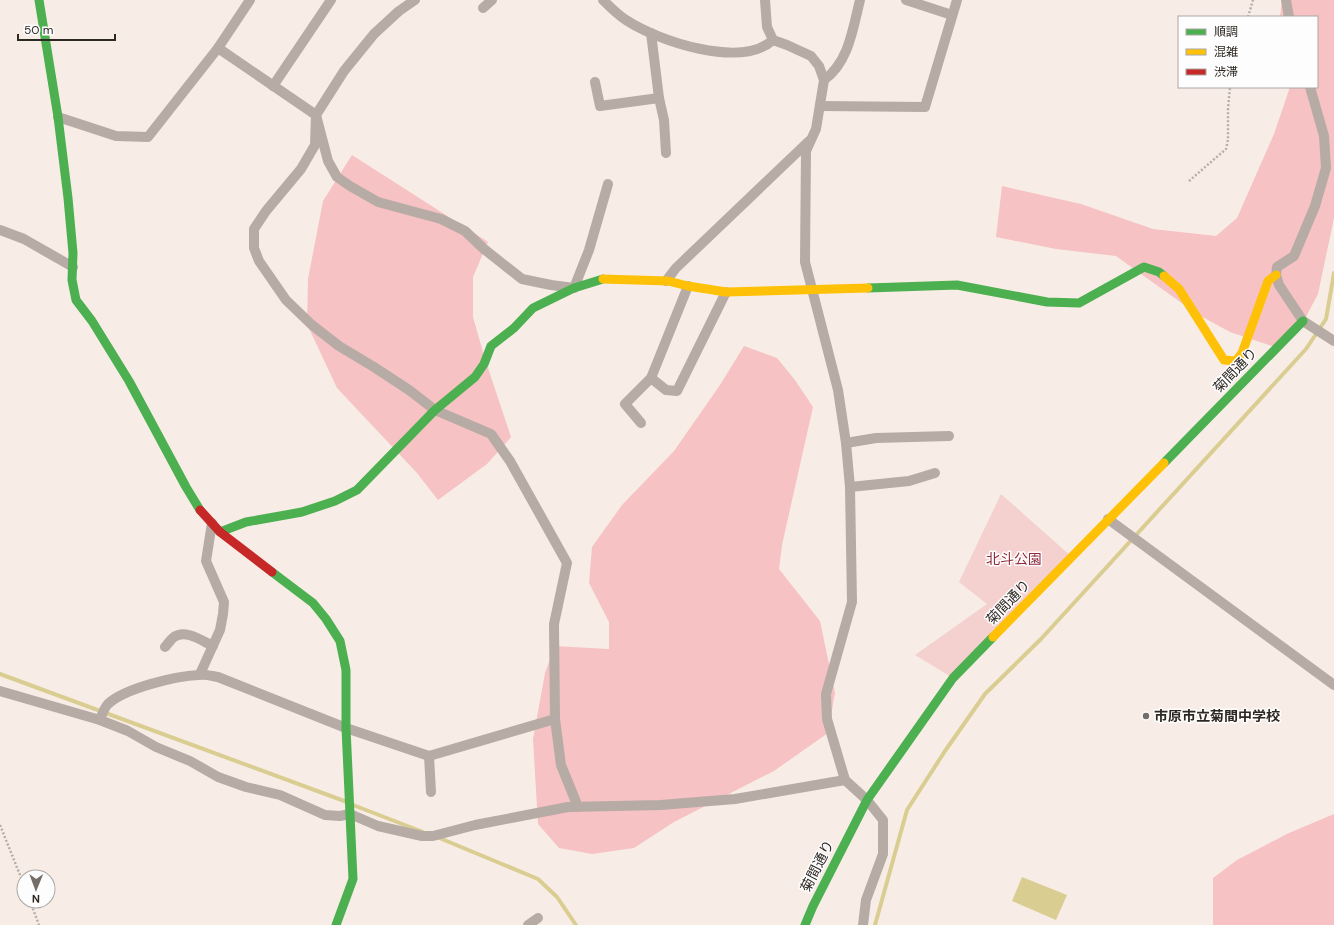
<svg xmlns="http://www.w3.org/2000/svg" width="1334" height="925" font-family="'DM Sans','Noto Sans JP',sans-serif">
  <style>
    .green { fill: #f4d0cf }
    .forest { fill: #f6c2c3 }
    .water { fill: #dacd92 }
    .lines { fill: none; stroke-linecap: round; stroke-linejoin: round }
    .stream { stroke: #dacd92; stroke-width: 4 }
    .path { stroke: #b7aeaa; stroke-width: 2.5; stroke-dasharray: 2 2; stroke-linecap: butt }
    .street { stroke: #b7aba6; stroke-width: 10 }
    .fast { stroke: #4caf50; stroke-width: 9 }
    .slow { stroke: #ffc107; stroke-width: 9 }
    .jam { stroke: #c62828; stroke-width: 9 }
    .poi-dot { fill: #756d67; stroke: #fdfdfd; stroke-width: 1.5 }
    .labels { text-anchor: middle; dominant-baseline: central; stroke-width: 3; stroke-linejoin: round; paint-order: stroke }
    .street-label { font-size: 14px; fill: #2e2823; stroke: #fdfdfd }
    .park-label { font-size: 14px; fill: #8f2b3c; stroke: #fdfdfd }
    .poi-label { font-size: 14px; font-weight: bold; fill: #2e2823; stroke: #fdfdfd; text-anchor: start }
  </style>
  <rect width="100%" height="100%" fill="#f8ede6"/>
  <!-- green -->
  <polygon class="green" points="1001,494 1072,557 953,678 915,655 987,604 959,582"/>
  <!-- forest -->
  <g class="forest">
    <polygon points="1282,0 1334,0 1334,218 1318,294 1299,330 1278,348 1230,332 1197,314 1116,256 1056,249 996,237 1002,186 1081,204 1153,229 1216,236 1237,218 1274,134 1290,87 1317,87 1317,17 1280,17"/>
    <polygon points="352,155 488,242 473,277 473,317 485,359 511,437 487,464 438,500 417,473 337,388 307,324 308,279 323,201"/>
    <polygon points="744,346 777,358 795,380 813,407 782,545 779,569 820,621 835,693 828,733 774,771 674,822 634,848 592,854 559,848 538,824 533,739 545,673 555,646 609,649 609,622 589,583 592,547 622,505 674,451 720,385"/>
    <polygon points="1334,814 1334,925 1213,925 1213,878 1237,860 1289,833"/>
  </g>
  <!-- water -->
  <polygon class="water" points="1022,877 1067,895 1056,920 1012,901"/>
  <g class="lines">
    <!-- stream -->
    <g class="stream">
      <polyline points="0,674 347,802"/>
      <polyline points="353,805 423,832"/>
      <polyline points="437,837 538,879 557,897 576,925"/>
      <polyline points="875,925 907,810 945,751 985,694 1041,639 1306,349 1326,319 1334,273"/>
    </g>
    <!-- path -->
    <g class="path">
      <polyline points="1248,17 1253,0"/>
      <polyline points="1189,181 1226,149 1228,140 1228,109 1230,87"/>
      <polyline points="0,825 24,885"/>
      <polyline points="30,901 39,925"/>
    </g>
    <!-- street -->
    <g class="street">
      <polyline points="415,0 399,11 374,34 344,71 316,115 315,145 301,169 266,211 254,229 254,248 259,261 286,300 312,325 339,346 374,367 409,390 435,410 491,434 510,461 567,563 554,624 555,719 561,765 578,807"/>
      <path d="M603 0C610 7 618 15 626 20 658 41 741 69 773 40"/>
      <polyline points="765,0 767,27 773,40 787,45 811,56 819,66 824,80 816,129 806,151 805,262 838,390 846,443 850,487 852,602 826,694 827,719 845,780 867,800 883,820 883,854 866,900 863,925"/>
      <polyline points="906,0 952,15"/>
      <polyline points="1286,0 1289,17"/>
      <polyline points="483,8 492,0"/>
      <polyline points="651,33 659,98 664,120 666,153"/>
      <polyline points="218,48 316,115 328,161 337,177 350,186 378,202 441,219 465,231 484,249 522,279 551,285 574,288 589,250 608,184"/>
      <path d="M824 80C849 62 853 28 860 0"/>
      <polyline points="595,82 600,106 659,98"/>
      <polyline points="273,86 331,0"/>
      <polyline points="1310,87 1324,136 1326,168 1315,206 1294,256 1277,267 1276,275 1279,285 1303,321 1334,341"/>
      <polyline points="820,106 925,107 957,0"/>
      <polyline points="58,117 116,136 148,137 218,48 250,0"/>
      <polyline points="0,230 24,239 73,267"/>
      <polyline points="666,281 676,268 809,141"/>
      <polyline points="651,378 666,390 677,391 726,292"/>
      <polyline points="641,423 625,404 651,378 688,286"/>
      <polyline points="846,443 876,438 949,436"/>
      <polyline points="850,487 909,481 935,473"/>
      <polyline points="1108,519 1334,685"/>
      <path d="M165 647C168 644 170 640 174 637 186 629 202 641 213 646"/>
      <polyline points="200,674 220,630 223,614 224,602 206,561 212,523"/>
      <polyline points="0,691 100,720 128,731 156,747 190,761 218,777 246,787 280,795 325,815 340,816 350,814 378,826 422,836 433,836 475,825 568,807 661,805 735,799 845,780"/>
      <path d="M100 720C102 714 104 708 108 704 125 688 176 676 199 675 205 674 212 676 218 677L346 728 429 756 555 719"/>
      <polyline points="429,756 431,792"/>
      <polyline points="528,925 538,918"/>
    </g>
    <!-- fast -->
    <g class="fast">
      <polyline points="39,0 58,117 68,198 73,253 72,280 76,300 92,321 129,381 186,487 200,510"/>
      <polyline points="868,288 957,285 1047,302 1079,303 1144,267 1159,272 1164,276"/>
      <polyline points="1164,463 1303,321"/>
      <polyline points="220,532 246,522 302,512 335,501 357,490 435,410 475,377 484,364 491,346 514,328 533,308 574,288 603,279"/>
      <polyline points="272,572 313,603 326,619 340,641 346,670 346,728 353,879 336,925"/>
      <polyline points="805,925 813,906 867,800 953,678 993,637"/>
    </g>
    <!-- slow -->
    <g class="slow">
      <polyline points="1164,276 1179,289 1224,360 1236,361 1242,353 1268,281 1276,275"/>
      <polyline points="603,279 668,281 688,286 726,292 868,288"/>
      <polyline points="993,637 1164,463"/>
    </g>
    <!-- jam -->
    <polyline class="jam" points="200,510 220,532 272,572"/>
  </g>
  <!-- markers -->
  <circle class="poi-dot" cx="1146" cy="716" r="4"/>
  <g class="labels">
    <!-- street labels -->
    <g class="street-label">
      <text transform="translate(1235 370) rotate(-46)">菊間通り</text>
      <text transform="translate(1008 602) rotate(-46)">菊間通り</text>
      <text transform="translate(817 866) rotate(-63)">菊間通り</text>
    </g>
    <!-- park labels -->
    <g class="park-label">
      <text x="1014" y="559">北斗公園</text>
    </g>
    <!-- poi labels -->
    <g class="poi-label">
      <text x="1154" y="716">市原市立菊間中学校</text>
    </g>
  </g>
  <!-- legend -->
  <rect x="1178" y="16" width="140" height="72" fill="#fdfdfd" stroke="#aaa8a6"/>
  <rect x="1186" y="29" width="20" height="6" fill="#4caf50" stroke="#aaa8a6"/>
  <text x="1214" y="36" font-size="12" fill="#2e2823">順調</text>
  <rect x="1186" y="49" width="20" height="6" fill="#ffc107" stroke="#aaa8a6"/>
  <text x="1214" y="56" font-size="12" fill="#2e2823">混雑</text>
  <rect x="1186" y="69" width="20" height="6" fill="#c62828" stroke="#aaa8a6"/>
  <text x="1214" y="76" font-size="12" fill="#2e2823">渋滞</text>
  <!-- north arrow -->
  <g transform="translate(36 889) rotate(181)"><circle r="19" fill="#fdfdfd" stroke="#aaa8a6"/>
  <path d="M0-3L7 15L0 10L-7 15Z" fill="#756d67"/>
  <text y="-6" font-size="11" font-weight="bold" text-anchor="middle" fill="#2e2823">N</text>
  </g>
  <!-- scale -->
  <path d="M18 34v6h97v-6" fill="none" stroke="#2e2823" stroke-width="2"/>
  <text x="24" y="34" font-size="12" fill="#2e2823" stroke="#fdfdfd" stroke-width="3" paint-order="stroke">50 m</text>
</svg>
